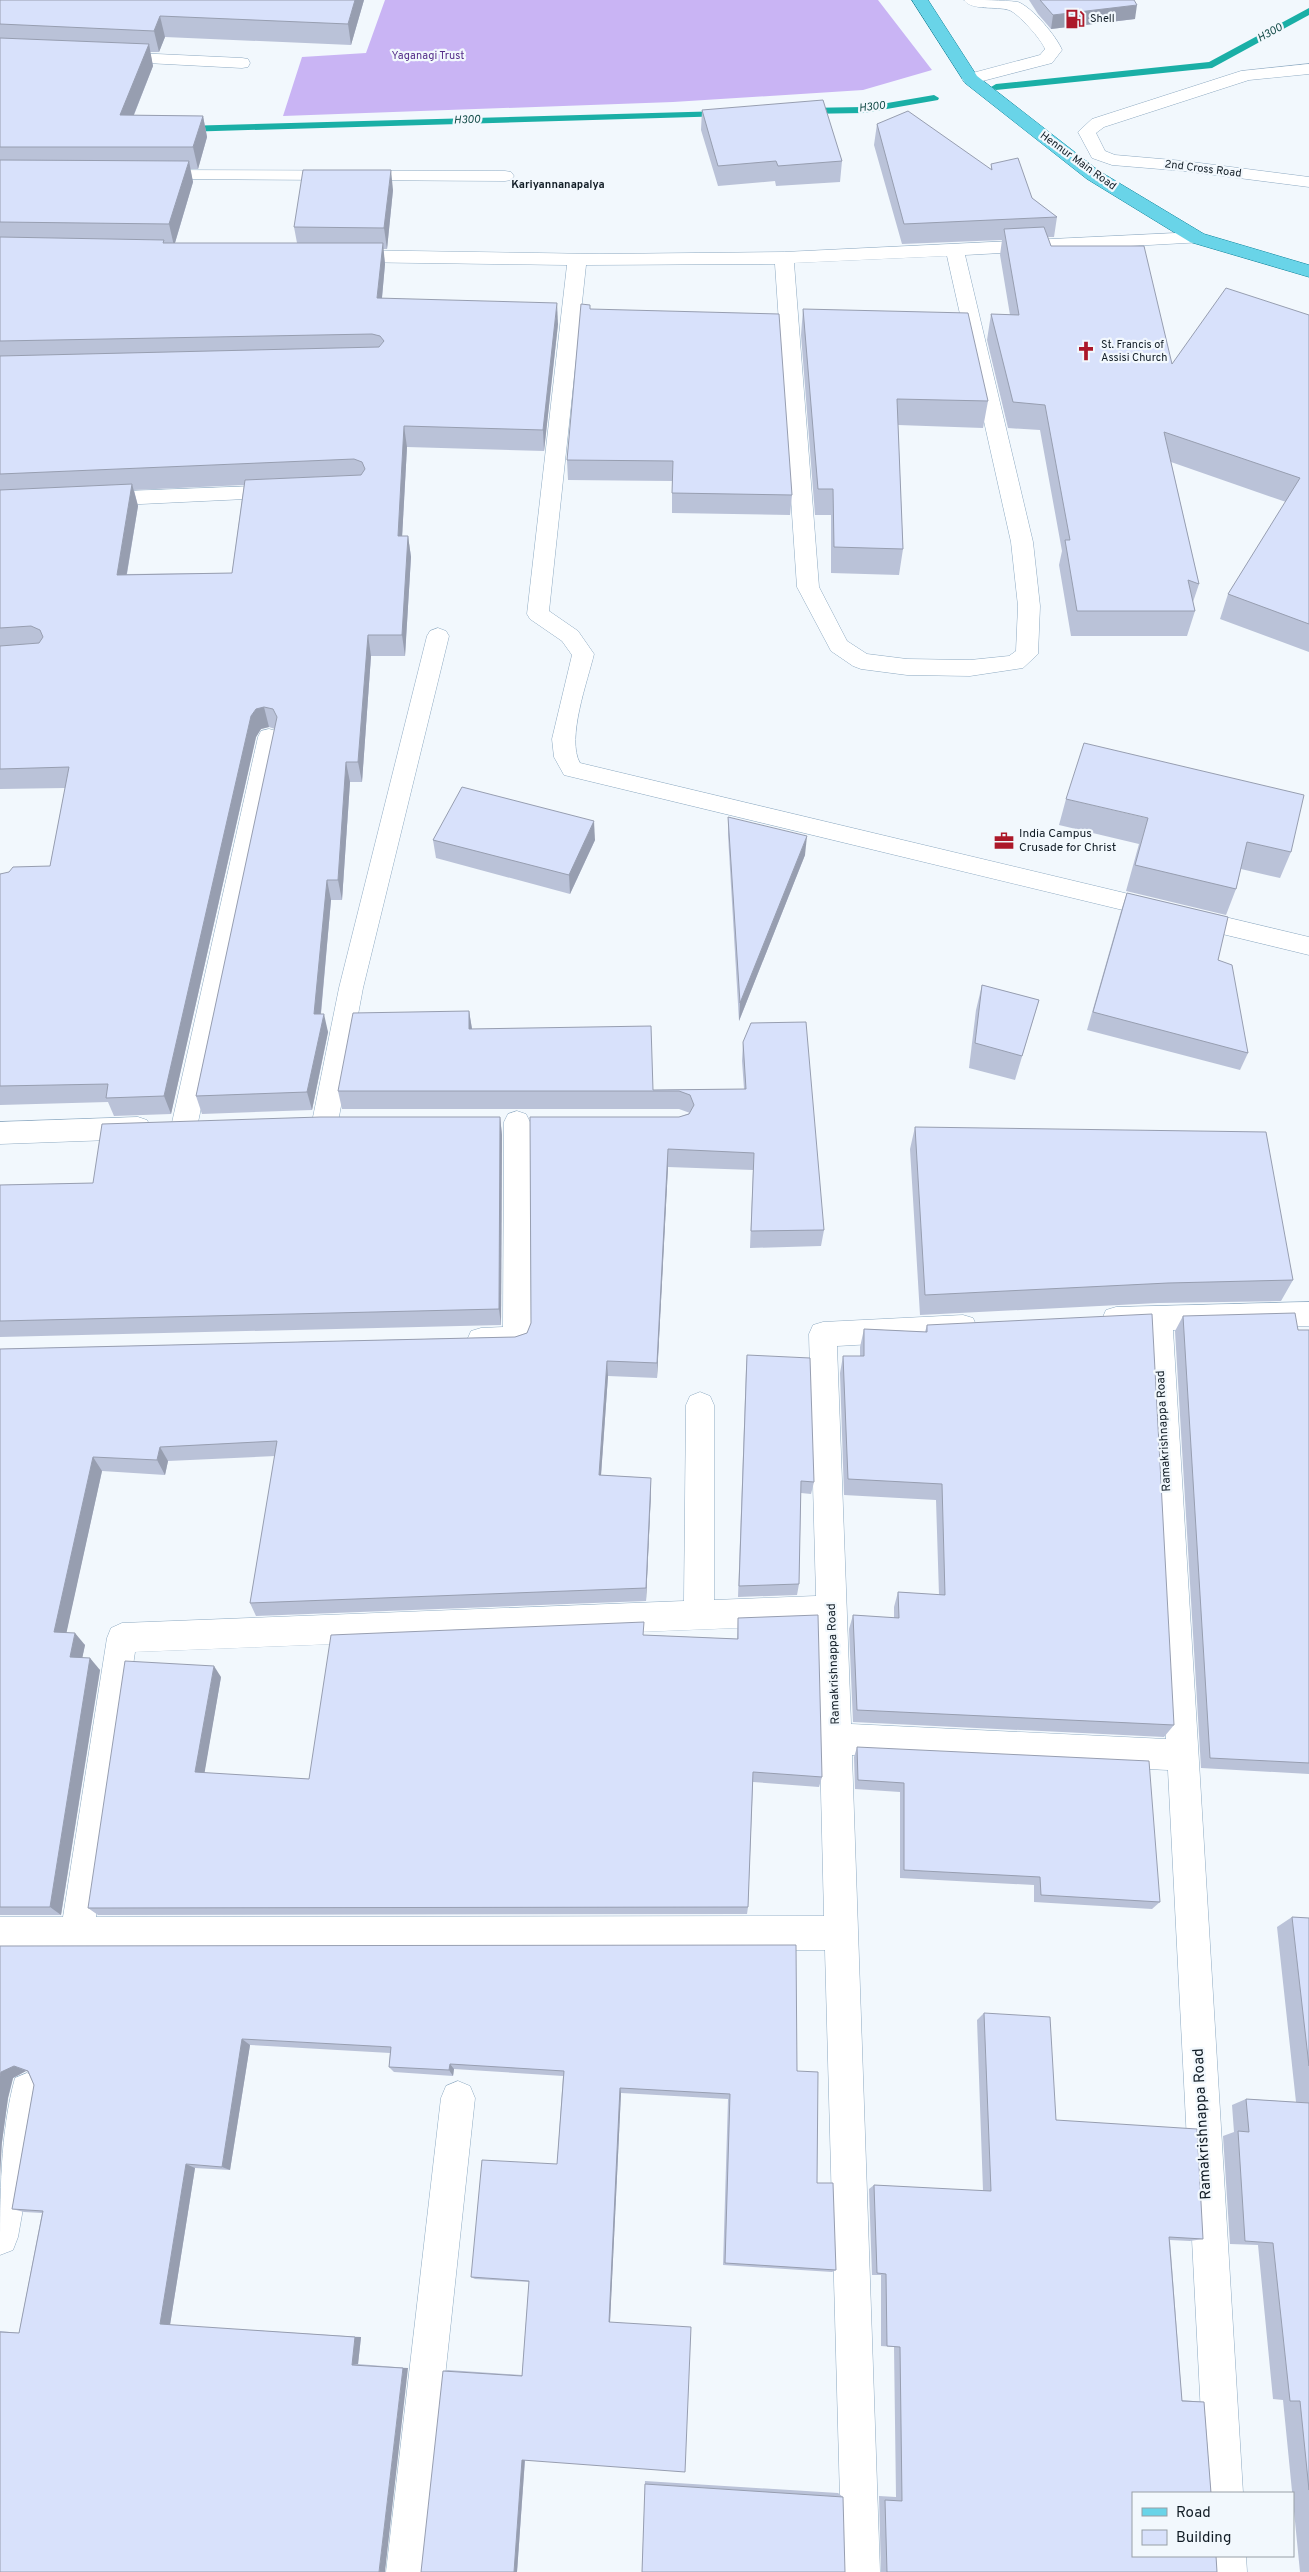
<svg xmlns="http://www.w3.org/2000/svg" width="1309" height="2572" font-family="Overpass,sans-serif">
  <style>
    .forest { fill: #c9b4f4 }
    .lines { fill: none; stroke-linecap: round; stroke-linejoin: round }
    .stream { fill: #1aafa6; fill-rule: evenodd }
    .minor-casing { stroke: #8eaac2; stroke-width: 1 }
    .major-casing { stroke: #0a829a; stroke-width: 1 }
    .minor { fill: #fff; fill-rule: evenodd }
    .major { fill: #69d4e8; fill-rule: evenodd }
    .wall { fill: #bac2d8; fill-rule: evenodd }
    .shaded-wall { fill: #979eb0 }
    .building { fill: #d8e1fb; stroke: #979eb0 }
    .labels { text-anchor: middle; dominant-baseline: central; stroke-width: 4.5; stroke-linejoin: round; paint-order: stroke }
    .far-poi-label { font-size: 11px; fill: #121d26; stroke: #f2f8fd; text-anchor: start }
    .far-water-label { font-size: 11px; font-style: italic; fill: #114a46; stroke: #f2f8fd }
    .far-park-label { font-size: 11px; fill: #552e89; stroke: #f2f8fd }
    .far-street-label { font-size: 11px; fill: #121d26; stroke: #f2f8fd }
    .far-neighbourhood-label { font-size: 11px; font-weight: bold; fill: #121d26; stroke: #f2f8fd }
    .poi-label { font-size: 12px; fill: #121d26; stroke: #f2f8fd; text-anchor: start }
    .street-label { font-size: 12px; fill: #121d26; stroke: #f2f8fd }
    .near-street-label { font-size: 15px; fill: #121d26; stroke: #f2f8fd }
  </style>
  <rect width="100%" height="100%" fill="#f2f8fd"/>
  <!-- forest -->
  <polygon class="forest" points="385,0 878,0 932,70 863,90 673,102 283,116 302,57 366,53"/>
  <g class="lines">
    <!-- stream -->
    <g class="stream">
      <polygon points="1309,8 1309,15 1212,68 996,90 991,87 996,84 1209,62"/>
      <polygon points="934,95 939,98 938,100 864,113 803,114 797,111 803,108 864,107"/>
      <polygon points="724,111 728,112 728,116 183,132 177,129 183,126"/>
    </g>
    <defs>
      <g id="minor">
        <path d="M964 0C981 0 1002 0 1018 2 1032 7 1057 37 1062 50L1052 63 971 84 965 83 962 79 965 75 1040 55 1045 49C1042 40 1018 13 1009 10 997 6 971 11 964 0Z"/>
        <polygon points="114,52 242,58 248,59 250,63 248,67 242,68 108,61 106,57"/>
        <polygon points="1309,64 1309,74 1249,80 1104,127 1096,133 1105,151 1115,155 1184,161 1309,177 1309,187 1184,171 1112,165 1092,158 1078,132 1092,119 1241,71"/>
        <polygon points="154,170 505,171 511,172 514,176 511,180 505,181 148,179 145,175 148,171"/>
        <path d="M1197 232 1204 234 1206 238 1204 242 965 255 1033 542 1040 606 1038 654 1023 668 970 676 907 675 861 669 853 666 831 651 797 587 775 264 586 265 549 611 578 631 594 654C588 680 566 739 580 763L1309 937V955L564 775 554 757 552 739 572 655 562 641 530 619 527 614 567 265 347 262 340 260 338 256 340 252 347 250 599 254 784 252ZM947 256 1011 542 1018 606 1016 651 1009 656 970 660 907 659 867 654 847 641 819 587 794 263Z"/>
        <polygon points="281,485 288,487 291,492 288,497 99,506 92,504 89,499 92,494 99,492"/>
        <polygon points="438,628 446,631 449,636 363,988 338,1122 334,1130 325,1133 316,1130 312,1122 339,988 427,636 430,631"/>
        <polygon points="269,729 277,731 280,737 197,1127 193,1135 184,1138 175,1135 171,1127 258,737 261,731"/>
        <path d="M517 1111 526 1114 530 1122 531 1339 527 1348C510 1354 488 1355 471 1349L467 1340 471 1331 481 1328 503 1327 504 1122 508 1114Z"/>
        <polygon points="138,1117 147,1120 151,1128 147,1136 138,1139 0,1144 0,1122"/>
        <path d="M1309 1302V1326L1173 1330 1243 2493H1205L1168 1770 852 1755 880 2572H842L825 1950 0 1951V1917H63L107 1638 111 1628 122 1623 684 1601 686 1405 690 1396 700 1392 710 1396 714 1405V1600L816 1596 809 1334 813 1325 823 1322 963 1315 973 1318 977 1327 973 1336 963 1339 837 1346 851 1724 1166 1739 1145 1330 1116 1331 1106 1328 1102 1319 1106 1310 1116 1307ZM817 1625 824 1916 96 1917 135 1652Z"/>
        <path d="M27 2073 39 2078 44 2090 18 2237 13 2250 0 2255C0 2197 0 2132 15 2078Z"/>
        <polygon points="458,2081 470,2086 475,2098 424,2572 386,2572 441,2098 446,2086"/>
        <polygon points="1208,2556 1246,2556 1247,2572 1209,2572"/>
      </g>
      <polygon id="major" points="912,0 928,0 977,76 1099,171 1204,234 1309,265 1309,277 1190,242 1087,179 965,83"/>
    </defs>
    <!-- minor casing -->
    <use href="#minor" class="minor-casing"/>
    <!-- major casing -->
    <use href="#major" class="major-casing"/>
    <!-- minor -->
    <use href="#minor" class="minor"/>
    <!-- major -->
    <use href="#major" class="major"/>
  </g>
  <!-- wall -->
  <g class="wall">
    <path d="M0 0H364L351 45 165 37 159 52H150L153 66 134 115 203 116 207 137 198 169H190L193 182 175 243H297L294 227 393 190 387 249H383L385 264 382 298 558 324 544 451 407 447 402 536H408L411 557 405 656H371L362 782H350L342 900H331L321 1014 328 1032 312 1110 202 1114 196 1096 275 729 269 727 261 729 256 737 171 1114 114 1116 108 1102 0 1105V874L50 866 65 788 0 789ZM244 485 232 573 127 574 138 506 134 490Z"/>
    <polygon points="1029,0 1134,0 1135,19 1051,29 1038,14"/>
    <polygon points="702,110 842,161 840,182 776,186 775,181 718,186 701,130"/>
    <polygon points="877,124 991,169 991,164 1032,198 1057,217 1054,237 1048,237 1051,246 1172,364 1309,315 1309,652 1220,619 1228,594 1286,502 1171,462 1199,584 1193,602 1195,611 1187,636 1071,636 1059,565 1062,551 1040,430 1008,428 987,340 991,314 1010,315 1000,255 1002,240 902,244 874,145"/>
    <polygon points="590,309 792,495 790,515 672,513 672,481 568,480 567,460"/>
    <polygon points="803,309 988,401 983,428 898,425 903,549 899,575 831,573 831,515 815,515 801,335"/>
    <polygon points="1066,799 1291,852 1280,878 1241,869 1236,889 1226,915 1126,891 1139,844 1059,825"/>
    <polygon points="728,817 805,855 739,1021 728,835"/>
    <polygon points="433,840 595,840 570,894 436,858"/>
    <polygon points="1127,893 1218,960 1248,1053 1240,1070 1087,1030 1121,911"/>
    <polygon points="982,985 1039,1000 1015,1080 969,1068 976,1010"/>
    <polygon points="469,1011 472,1029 653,1090 744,1089 742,1061 743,1042 824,1230 821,1246 750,1248 753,1170 668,1167 657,1378 608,1376 601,1475 651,1478 651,1492 646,1601 256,1616 250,1603 275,1456 168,1461 165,1475 102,1471 66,1633 85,1645 82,1658 100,1670 61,1915 0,1915 0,1349 515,1337 527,1333 679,1117 690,1113 679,1109 342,1109 338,1091"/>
    <polygon points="500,1117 502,1135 501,1325 0,1337 0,1185 93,1183"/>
    <polygon points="915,1127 1293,1280 1281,1301 1158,1303 920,1315 910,1149"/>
    <polygon points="1183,1316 1298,1330 1309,1330 1309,1774 1201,1768 1175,1331"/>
    <polygon points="927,1325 1174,1725 1164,1737 853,1722 849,1629 853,1615 894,1618 894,1607 898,1592 939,1595 936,1500 844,1495 840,1373 843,1356 860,1356 860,1347 864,1329 925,1332"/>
    <polygon points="747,1355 814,1482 811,1494 801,1493 799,1584 797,1595 738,1597 746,1369"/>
    <polygon points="738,1618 822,1777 819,1787 753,1782 748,1907 747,1914 98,1915 88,1908 221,1677 204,1773 309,1779 644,1635 737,1639"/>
    <polygon points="857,1747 1160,1902 1152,1909 1034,1902 1034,1885 900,1878 900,1792 855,1789 854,1757"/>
    <polygon points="1292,1917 1309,1918 1309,2572 1300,2572 1283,2400 1273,2399 1258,2245 1230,2244 1223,2136 1234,2132 1232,2105 1246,2099 1296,2102 1277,1927"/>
    <polygon points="0,1946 797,2071 817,2183 836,2270 832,2272 723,2265 728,2099 621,2093 610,2322 525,2460 517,2572 443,2371 448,2370 522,2375 529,2282 475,2279 471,2277 557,2164 563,2076 454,2069 453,2076 394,2072 389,2067 390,2053 250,2045 230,2170 195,2168 170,2325 361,2337 358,2364 408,2368 0,2572 0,2331 19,2333 42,2213 24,2212 12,2209 34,2085 28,2072 26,2071 13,2078 8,2098 2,2142"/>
    <polygon points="984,2013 1056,2120 1203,2239 1190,2241 1170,2240 1182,2400 1204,2402 1217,2572 881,2572 879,2496 896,2497 894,2347 881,2346 881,2275 872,2275 869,2189 874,2185 983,2191 977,2020"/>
    <polygon points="645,2481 838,2493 843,2497 642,2572"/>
  </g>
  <!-- shaded-wall -->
  <g class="shaded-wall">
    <polygon points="355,0 364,0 351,45 348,24"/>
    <polygon points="1137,5 1135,19 1051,29 1053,15"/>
    <polygon points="160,16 165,37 159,52 154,31"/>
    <polygon points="149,44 153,66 125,137 120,115"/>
    <polygon points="203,116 207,137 198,169 193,147"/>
    <polygon points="189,161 193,182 174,246 169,224"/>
    <polygon points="391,170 393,190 387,249 384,228"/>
    <polygon points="383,243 385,264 380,319 377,298"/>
    <polygon points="557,303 558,324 544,451 543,430"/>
    <polygon points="404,426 407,447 401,557 398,536"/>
    <polygon points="132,484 138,506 123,596 117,575"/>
    <polygon points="408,536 411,557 405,656 402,635"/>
    <polygon points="368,635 371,656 362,782 358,762"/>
    <polygon points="264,707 269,727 261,729 256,737 171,1114 164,1096 251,716 256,709"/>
    <polygon points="346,762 350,782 342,900 338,880"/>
    <polygon points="594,821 595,840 570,894 569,875"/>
    <polygon points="807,836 805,855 739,1021 740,1003"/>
    <polygon points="327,880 331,900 319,1033 314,1014"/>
    <polygon points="469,1011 472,1029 469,1029"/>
    <polygon points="324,1014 328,1032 312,1110 307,1092"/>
    <polygon points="500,1117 502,1135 501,1325 499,1309"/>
    <polygon points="668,1149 668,1167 657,1378 657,1363"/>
    <polygon points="607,1361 608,1376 600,1489 599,1475"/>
    <polygon points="160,1447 168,1461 165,1475 157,1460"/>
    <polygon points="93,1457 102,1471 64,1644 54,1632"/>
    <polygon points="651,1478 651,1492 646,1601 646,1588"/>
    <polygon points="75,1633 85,1645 80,1669 70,1657"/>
    <polygon points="90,1658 100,1670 61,1915 50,1907"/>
    <polygon points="214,1666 221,1677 203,1782 195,1772"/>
    <polygon points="242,2039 250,2045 230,2170 222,2167"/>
    <polygon points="450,2064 454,2069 453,2076 449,2070"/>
    <polygon points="14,2066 26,2071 13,2078 8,2098 2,2142 0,2178 0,2076 1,2072"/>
    <polygon points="620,2088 621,2093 610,2322 609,2322"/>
    <polygon points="186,2164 195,2168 170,2325 160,2324"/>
    <polygon points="355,2337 361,2337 358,2364 352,2365"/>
    <polygon points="403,2368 408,2368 385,2572 379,2572"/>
    <polygon points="525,2458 517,2572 514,2572 522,2460"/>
  </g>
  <!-- building -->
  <g class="building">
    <polygon points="0,0 355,0 348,24 160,16 154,31 0,24"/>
    <polygon points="1040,0 1134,0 1137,5 1053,15"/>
    <polygon points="0,38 149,44 120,115 203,116 193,147 0,147"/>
    <polygon points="823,100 842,161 778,166 776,161 718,166 702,110"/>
    <polygon points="908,111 992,170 991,164 1018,158 1032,198 1057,217 904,224 877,124"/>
    <polygon points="0,160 189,161 169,224 0,222"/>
    <polygon points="303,170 391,170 384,228 294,227"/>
    <polygon points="1044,227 1051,246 1144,246 1172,364 1226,288 1309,315 1309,624 1228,594 1300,478 1164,432 1199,584 1188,580 1195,611 1077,611 1065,540 1070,540 1045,405 1013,402 991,314 1019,315 1004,229"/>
    <polygon points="0,237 164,240 163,243 383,243 377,298 557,303 543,430 404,426 398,536 408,536 402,635 368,635 358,762 346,762 338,880 327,880 314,1014 324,1014 307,1092 196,1096 277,717 273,709 264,707 256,709 251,716 164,1096 106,1098 108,1084 0,1086 0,874 9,872 13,867 50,866 69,767 0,769 0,646 39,643 43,637 40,630 31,626 0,628 0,490 132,484 117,575 232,573 245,480 361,475 365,469 362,462 354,459 0,474 0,356 379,347 384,341 380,336 372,334 0,341"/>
    <polygon points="581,304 590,305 590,309 779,314 792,495 672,493 673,461 567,460"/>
    <polygon points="803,309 968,313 988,401 897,399 903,549 834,547 833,489 818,489"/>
    <polygon points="1084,743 1304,795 1291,852 1247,842 1236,889 1135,865 1148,818 1066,799"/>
    <polygon points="462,787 594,821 569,875 433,840"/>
    <polygon points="728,817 807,836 740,1003"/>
    <polygon points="1127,893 1228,917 1218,960 1232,965 1248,1053 1093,1012"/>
    <polygon points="982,985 1039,1000 1022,1056 975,1043"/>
    <polygon points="469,1011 469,1029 651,1026 653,1090 746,1089 743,1042 751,1023 806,1022 824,1230 751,1231 754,1153 668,1149 657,1363 607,1361 599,1475 651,1478 646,1588 250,1603 277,1441 160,1447 157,1460 93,1457 54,1632 75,1633 70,1657 90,1658 50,1907 0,1907 0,1349 515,1337 527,1333 531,1323 530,1117 679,1117 689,1114 694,1105 690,1095 679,1091 338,1091 353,1013"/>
    <polygon points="320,1117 500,1117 499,1309 0,1321 0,1185 93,1183 102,1124"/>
    <polygon points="915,1127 1266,1132 1293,1280 1168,1283 925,1295"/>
    <polygon points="1295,1313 1298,1330 1309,1330 1309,1763 1210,1758 1183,1316"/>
    <polygon points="1152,1314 1174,1725 857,1710 853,1615 899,1618 898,1592 945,1595 942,1484 848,1479 843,1356 864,1356 864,1329 927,1332 927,1325"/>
    <polygon points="747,1355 810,1358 814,1482 801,1481 799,1584 739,1586"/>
    <polygon points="818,1615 822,1777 753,1772 748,1907 88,1908 125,1661 214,1666 195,1772 309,1779 331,1635 644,1622 643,1635 738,1639 738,1618"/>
    <polygon points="857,1747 1149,1761 1160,1902 1041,1895 1040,1877 904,1870 904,1783 858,1780"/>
    <polygon points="1292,1917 1309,1918 1309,2066"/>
    <polygon points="796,1945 797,2071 818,2072 817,2183 833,2183 836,2270 725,2263 730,2094 620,2088 609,2322 691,2327 685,2472 522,2460 514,2572 421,2572 443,2371 522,2376 529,2281 471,2277 482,2160 557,2164 564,2071 450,2064 449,2070 389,2067 391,2047 242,2039 222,2167 186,2164 160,2324 355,2337 352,2365 403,2368 379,2572 0,2572 0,2332 19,2333 43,2211 12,2209 34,2085 28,2071 14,2066 1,2072 0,2076 0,1946"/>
    <polygon points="984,2013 1050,2017 1056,2120 1197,2129 1203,2239 1169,2237 1182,2401 1204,2402 1211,2493 1133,2493 1133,2556 1216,2556 1217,2572 887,2572 885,2500 902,2501 900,2347 887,2346 886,2274 877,2273 874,2185 991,2191"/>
    <polygon points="1246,2099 1309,2103 1309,2490 1300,2401 1290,2401 1273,2243 1245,2241 1238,2131 1249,2132"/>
    <polygon points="645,2484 843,2497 845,2572 642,2572"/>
  </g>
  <!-- icons -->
  <defs>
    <symbol id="fuel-bare" viewBox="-9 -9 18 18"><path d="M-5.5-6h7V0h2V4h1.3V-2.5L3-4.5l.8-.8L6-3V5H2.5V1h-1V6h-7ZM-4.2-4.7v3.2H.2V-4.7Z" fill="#ac1829" stroke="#f2f8fd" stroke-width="2.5" paint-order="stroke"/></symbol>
    <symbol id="church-bare" viewBox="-9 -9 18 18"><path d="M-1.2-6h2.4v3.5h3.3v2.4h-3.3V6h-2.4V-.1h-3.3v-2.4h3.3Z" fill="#ac1829" stroke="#f2f8fd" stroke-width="2.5" paint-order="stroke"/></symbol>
    <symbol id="office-bare" viewBox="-9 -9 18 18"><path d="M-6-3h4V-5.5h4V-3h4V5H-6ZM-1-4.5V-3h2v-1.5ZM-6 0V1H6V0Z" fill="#ac1829" stroke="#f2f8fd" stroke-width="2.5" paint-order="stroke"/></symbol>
  </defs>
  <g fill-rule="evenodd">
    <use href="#fuel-bare" x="1061" y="5" width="28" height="28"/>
    <use href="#church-bare" x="1072" y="337" width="28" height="28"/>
    <use href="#office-bare" x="990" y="827" width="28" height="28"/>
  </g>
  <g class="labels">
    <!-- far-poi labels -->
    <g class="far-poi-label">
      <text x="1090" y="19">Shell</text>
      <text x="1101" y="345">St. Francis of<tspan x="1101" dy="13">Assisi Church</tspan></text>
    </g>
    <!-- far-water labels -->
    <g class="far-water-label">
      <text transform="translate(1270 33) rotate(-29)">H300</text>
      <text transform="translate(872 107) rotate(-7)">H300</text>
      <text transform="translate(467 120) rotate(-2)">H300</text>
    </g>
    <!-- far-park labels -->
    <g class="far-park-label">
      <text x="428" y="56">Yaganagi Trust</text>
    </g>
    <!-- far-street labels -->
    <g class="far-street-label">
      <text transform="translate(1078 161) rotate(36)">Hennur Main Road</text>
      <text transform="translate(1203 169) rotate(7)">2nd Cross Road</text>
    </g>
    <!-- far-neighbourhood labels -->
    <g class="far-neighbourhood-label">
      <text x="558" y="185">Kariyannanapalya</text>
    </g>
    <!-- poi labels -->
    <g class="poi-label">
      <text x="1019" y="834">India Campus<tspan x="1019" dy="14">Crusade for Christ</tspan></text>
    </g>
    <!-- street labels -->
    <g class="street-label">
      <text transform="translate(1164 1431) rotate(-93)">Ramakrishnappa Road</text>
      <text transform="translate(834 1664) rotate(-92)">Ramakrishnappa Road</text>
    </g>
    <!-- near-street labels -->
    <g class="near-street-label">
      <text transform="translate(1203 2124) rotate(-93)">Ramakrishnappa Road</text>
    </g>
  </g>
  <!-- legend -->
  <rect x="1132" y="2492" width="162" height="65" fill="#f2f8fd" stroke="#98a0a7"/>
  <rect x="1142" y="2508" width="25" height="8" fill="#69d4e8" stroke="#98a0a7"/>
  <text x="1176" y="2517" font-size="15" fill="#121d26">Road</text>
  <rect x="1142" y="2530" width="25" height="15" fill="#d8e1fb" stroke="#98a0a7"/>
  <text x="1176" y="2542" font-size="15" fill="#121d26">Building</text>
</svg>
